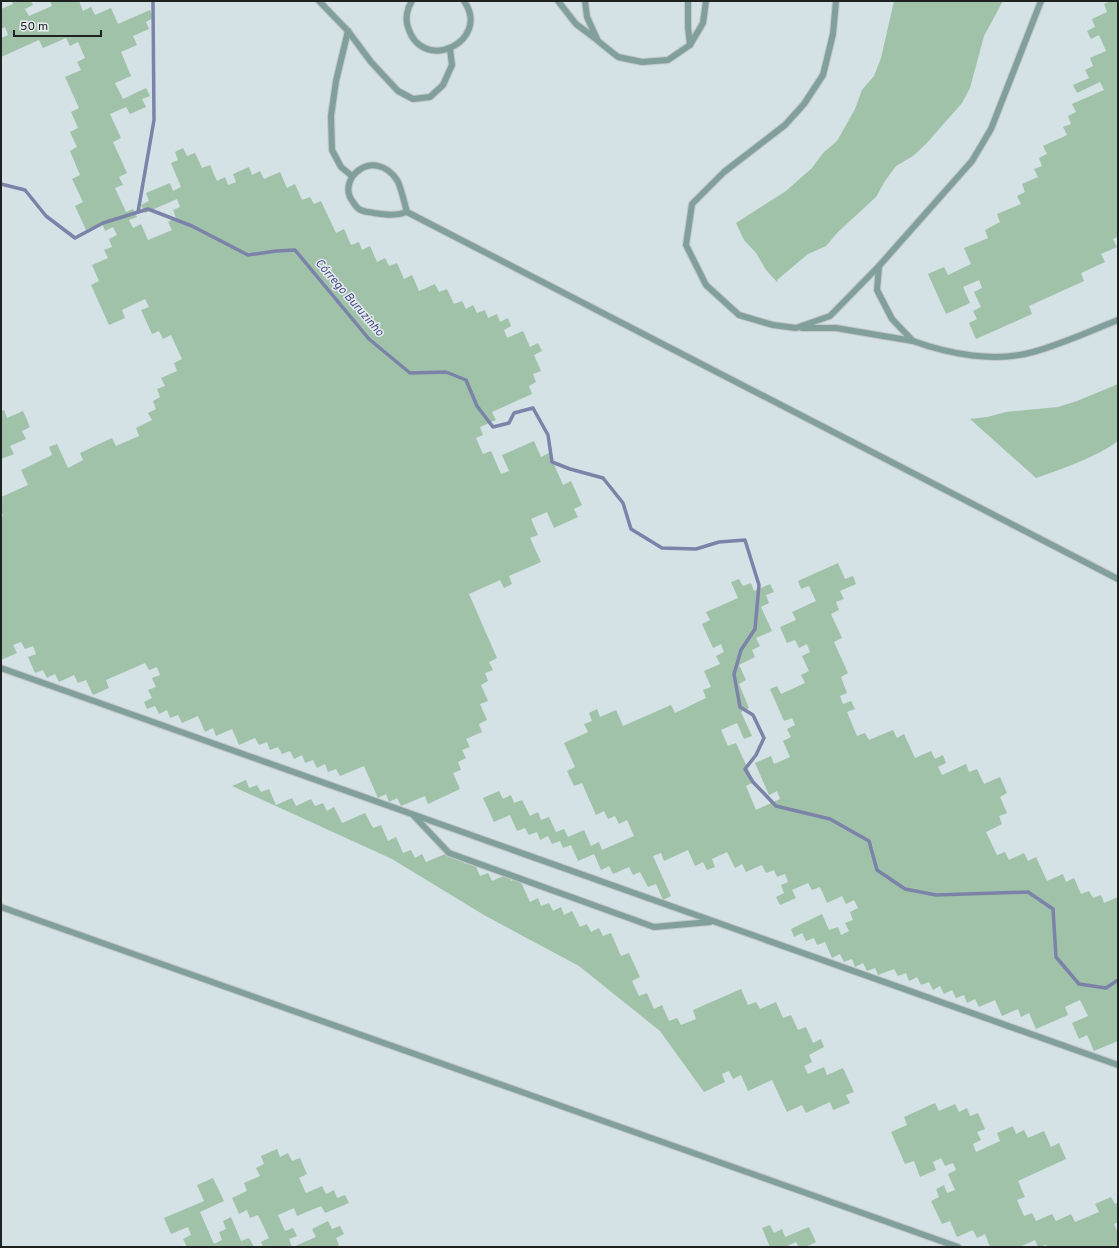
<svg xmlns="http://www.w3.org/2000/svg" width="1119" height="1248" font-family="Overpass,sans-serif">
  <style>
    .built { fill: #d4e1e5 }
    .green { fill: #a0c2a9 }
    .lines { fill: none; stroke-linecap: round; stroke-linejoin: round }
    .stream { stroke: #7c83a8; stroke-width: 3.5 }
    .service-casing { stroke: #c4c8c9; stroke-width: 8 }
    .service { stroke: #82a09b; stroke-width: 6 }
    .labels { text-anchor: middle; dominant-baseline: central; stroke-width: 3; stroke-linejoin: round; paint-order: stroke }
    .water-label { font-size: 12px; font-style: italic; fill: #454a8b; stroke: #e8edee }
  </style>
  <rect width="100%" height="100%" fill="#e8edee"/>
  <!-- built -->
  <rect class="built" x="1" y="1" width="1117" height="1246"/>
  <!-- green -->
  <g class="green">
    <polygon points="12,1 31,1 33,5 25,9 29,16 52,6 50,1 79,1 83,11 91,7 95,15 111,8 118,24 150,10 153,18 146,22 149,29 133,36 137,45 121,52 131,76 115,83 123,99 146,88 150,96 142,99 146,107 130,114 126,107 110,114 121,138 113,142 127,173 119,177 123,185 115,188 126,212 133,209 137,217 129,220 133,228 141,224 148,240 172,230 168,222 176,218 173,210 180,207 177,199 145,213 141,205 149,201 146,193 170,183 173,191 181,187 171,163 178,160 175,152 183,148 187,156 195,153 202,168 210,165 217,181 225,177 228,185 236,182 233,174 249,167 252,175 260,171 264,179 280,172 287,188 295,184 302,200 310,197 314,204 321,201 336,233 344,229 351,245 359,242 362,250 370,246 377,262 385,258 389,266 397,263 404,279 412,275 419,291 435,284 439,292 447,289 454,304 462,301 466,309 473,305 477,313 485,310 488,318 497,314 500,322 508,318 511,326 504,330 507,338 523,331 530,347 538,343 542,351 534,355 541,371 533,374 536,382 529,386 532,394 492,412 496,420 480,427 483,435 476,438 483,454 491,451 501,474 509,471 502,455 534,441 541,457 549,453 563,485 571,481 582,505 574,509 578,517 554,528 547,512 531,519 538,535 530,538 541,562 509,576 512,584 504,588 500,580 469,594 497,658 489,662 493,670 485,673 488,681 481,685 488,701 480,704 487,720 479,724 482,732 466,739 470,747 462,750 466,758 458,762 461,770 453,773 460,789 428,804 425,796 401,806 397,798 389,802 386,794 378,798 364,766 340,776 336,769 328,772 325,764 317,768 313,760 305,763 302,755 294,759 290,751 282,754 278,747 270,750 267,742 259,745 255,738 239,745 232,729 216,736 213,728 205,732 198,716 182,723 178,715 170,718 167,710 159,714 155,706 147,709 144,702 152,698 148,690 156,687 152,678 160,675 157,667 149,670 145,663 106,680 109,688 93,695 86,680 78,683 74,675 59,682 55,674 47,678 43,670 35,673 28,657 36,654 33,646 25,649 21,642 13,645 17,653 1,660 1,517 3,516 1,511 1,497 28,485 21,470 52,455 49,447 57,444 68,468 83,460 80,453 112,438 116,446 139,436 136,428 152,420 148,413 156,409 153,401 160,397 157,389 165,386 161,378 177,371 174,363 182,359 171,335 163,339 159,331 152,334 141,310 149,307 145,299 122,310 125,318 109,325 91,285 99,281 92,265 108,258 104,250 112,247 109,239 117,235 113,227 105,231 102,223 86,230 75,206 83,202 72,179 80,175 70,151 77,147 70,132 78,128 71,112 79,108 65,77 81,70 77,62 85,58 78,42 70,46 66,38 43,48 39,40 1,57 1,38 8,35 5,27 1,29 1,9 13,4"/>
    <polygon points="894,1 1003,1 984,36 970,88 962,103 926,144 913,156 896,166 885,181 876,197 838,232 826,246 808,254 777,280 778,283 766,270 756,253 744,240 736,223 786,191 812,168 823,153 837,141 855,109 862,90 874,76 881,58"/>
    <polygon points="1111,1 1118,1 1118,237 1113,239 1117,247 1101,254 1105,262 1081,273 1084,281 1029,306 1032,314 976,339 969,323 977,319 973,311 981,307 974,292 982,288 979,280 963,287 970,303 946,314 928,274 944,267 948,275 971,264 964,248 988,238 985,230 1000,222 997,214 1021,204 1017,196 1025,192 1022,184 1038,177 1034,169 1042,166 1039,158 1047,154 1043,146 1067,135 1063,127 1071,124 1068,116 1076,112 1072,104 1104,90 1100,82 1077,93 1073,85 1089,78 1085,70 1093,66 1090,58 1106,51 1099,35 1091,39 1087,31 1095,27 1092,19 1107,12 1104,4"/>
    <path d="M1118 384V441C1099 456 1059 470 1036 478L970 419 987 417 1006 412 1058 407 1077 401Z"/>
    <polygon points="4,410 7,418 23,411 30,427 22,431 26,439 10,446 14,454 1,459 1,411"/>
    <polygon points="838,563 845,579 853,576 856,584 840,591 844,599 836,602 839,610 831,614 842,638 834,642 848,673 841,677 847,693 840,696 843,704 851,701 855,709 847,712 857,736 865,733 869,740 893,730 897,738 904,734 915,758 931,751 935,759 943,755 946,763 938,767 942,775 966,764 969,772 977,769 984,784 1000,777 1007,793 1000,797 1007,813 999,816 1002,824 986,832 997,855 1005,852 1009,860 1024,853 1028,861 1036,857 1047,881 1063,874 1066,882 1074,878 1081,894 1089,891 1093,898 1101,895 1104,903 1118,897 1118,1041 1094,1051 1087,1035 1079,1039 1072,1023 1088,1016 1080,1000 1065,1007 1068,1015 1036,1029 1029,1013 1021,1017 1018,1009 1002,1016 995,1000 979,1007 975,999 967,1003 964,995 956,998 952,990 944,994 940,986 933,990 929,982 921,985 917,977 909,981 906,973 898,976 894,969 878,975 875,968 867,971 863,963 855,967 852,959 844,962 840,954 832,958 825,942 817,945 814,938 806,941 802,933 794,937 791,929 822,914 829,930 838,927 841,935 849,931 845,923 853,920 850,912 858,908 854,900 846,904 842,896 827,903 820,887 812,890 808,883 792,890 796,898 780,905 776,897 784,893 781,885 788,882 785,874 777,877 774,870 766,873 762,865 746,872 742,864 735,868 727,852 712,859 715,867 707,870 703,862 695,866 688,850 664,861 661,853 653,856 671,896 663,900 656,884 648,887 640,872 633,875 629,867 613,874 609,866 601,870 594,854 578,861 571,845 563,848 560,841 552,844 548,836 540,840 537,832 529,835 525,828 517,831 510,815 494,822 483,798 499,791 503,799 511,795 514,803 522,800 530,816 538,812 541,820 549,817 556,832 564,829 568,837 584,830 591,846 599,842 602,850 634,836 627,820 619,824 615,816 608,819 604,811 596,815 582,783 574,786 567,771 575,767 564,743 588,732 584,724 592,721 589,713 597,709 600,717 616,710 623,726 671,705 675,713 706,698 703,690 711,687 704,671 720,664 716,656 724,652 721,644 713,648 702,624 710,620 706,612 738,598 731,582 739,579 743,586 751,583 754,591 770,584 774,592 766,595 769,603 761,607 772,631 756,638 760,646 752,650 755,657 739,665 746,680 739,684 749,708 741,712 752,736 744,739 737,723 721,730 728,746 736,743 754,782 746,786 756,810 780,799 777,791 769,795 755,763 771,756 774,764 790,757 783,741 791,737 787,729 795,725 792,718 784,721 770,689 777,686 781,694 805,683 801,675 809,671 802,656 810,652 807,644 799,648 795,640 787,643 780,627 796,620 792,612 816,601 809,586 801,589 798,581"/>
    <polygon points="246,780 249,788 257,785 261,792 269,789 276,805 292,798 296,806 311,799 315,806 323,803 327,811 334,807 342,823 365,813 373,828 381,825 388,841 396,837 403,853 411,850 415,858 422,854 426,862 450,852 454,859 461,856 465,864 473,860 480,876 488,873 492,881 508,874 511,881 519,878 530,902 538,898 541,906 549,903 553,911 561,907 564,915 572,911 580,927 587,924 591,932 599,928 603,936 611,933 621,956 629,953 640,977 632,981 639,996 647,993 654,1009 662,1005 669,1021 677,1018 681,1025 696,1019 693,1010 741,989 748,1005 756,1002 760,1009 776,1002 783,1018 791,1015 798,1030 806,1027 813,1043 821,1039 824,1047 809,1055 812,1062 804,1066 808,1074 824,1067 827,1075 843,1068 854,1092 846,1095 850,1103 833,1110 830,1102 806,1113 802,1105 787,1112 772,1080 748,1091 741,1075 733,1079 729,1071 722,1074 725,1082 704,1092 660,1031 579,966 484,915 392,859 232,786"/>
    <polygon points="935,1103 939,1111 955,1104 959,1112 967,1108 970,1116 978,1113 985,1129 977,1132 981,1140 973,1144 976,1152 1000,1141 997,1133 1013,1126 1016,1134 1024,1130 1028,1138 1044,1131 1051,1147 1059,1143 1066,1159 1018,1181 1025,1197 1017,1200 1024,1216 1032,1213 1036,1221 1052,1214 1056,1221 1071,1214 1075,1222 1099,1212 1095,1204 1111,1197 1115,1204 1118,1203 1118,1222 1114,1224 1118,1233 1118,1247 1067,1247 1066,1246 1063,1247 1048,1247 1046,1245 1038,1247 1035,1240 1020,1247 990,1247 985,1234 977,1238 973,1230 957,1237 950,1221 942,1224 931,1201 939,1197 936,1189 944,1185 947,1193 955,1190 948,1174 956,1170 953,1163 945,1166 941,1158 933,1162 936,1170 920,1177 914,1161 905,1164 891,1132 907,1125 904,1117"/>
    <polygon points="277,1149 280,1157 288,1153 292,1161 300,1158 307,1174 299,1178 306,1193 322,1186 326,1194 334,1190 337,1198 345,1195 349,1203 325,1213 321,1206 297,1216 294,1208 278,1215 285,1231 293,1228 297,1236 289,1239 292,1247 263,1247 261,1242 269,1238 258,1215 250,1218 247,1210 239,1214 232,1198 247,1191 244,1183 260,1176 256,1168 264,1164 261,1156"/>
    <polygon points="213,1178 224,1201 200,1212 214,1244 222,1240 219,1232 226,1229 223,1221 231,1217 241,1241 249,1238 254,1247 187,1247 183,1239 191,1235 188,1227 171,1234 164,1218 204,1201 197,1185"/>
    <polygon points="328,1221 332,1229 340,1226 344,1234 336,1238 339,1245 336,1247 293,1247 316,1237 312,1229"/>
    <polygon points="770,1225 774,1233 782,1229 785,1237 809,1227 816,1242 806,1247 799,1247 796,1242 785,1247 770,1247 762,1228"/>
  </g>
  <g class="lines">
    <!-- stream -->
    <g class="stream">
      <polyline points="1,184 25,190 46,216 75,238 103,223 148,209 192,226 248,255 276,251 295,250 369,339 410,373 446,372 466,380 477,406 493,427 509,423 514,413 533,408 548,435 552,462 570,469 603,478 623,503 631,529 662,548 696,549 719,542 745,540 759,585 755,629 741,650 734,674 740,707 753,715 764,738 756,755 745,769 753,782 776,806 830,819 869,841 877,870 905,889 936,895 1028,892 1053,909 1056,957 1079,984 1106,988 1118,980"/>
      <polyline points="138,212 154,120 153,1"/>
    </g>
    <defs>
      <g id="service">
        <polyline points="319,1 348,31 371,62 398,91 413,99 430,97 443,85 452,65 450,49"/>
        <path d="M412 1C407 8 405 19 408 27 422 75 492 41 464 1"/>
        <polyline points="558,1 576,24 596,39"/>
        <polyline points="585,1 587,17 598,41 618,57 642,62 668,60 690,45 703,23 706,1"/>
        <polyline points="688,1 688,27 690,45"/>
        <polyline points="836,1 833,34 823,75 804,104 785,125 724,172 692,204 686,245 706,285 739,315 773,325 796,328 830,316 879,266 972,161 991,129 1041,1"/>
        <polyline points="348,31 336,81 331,116 332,150 341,167 352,176"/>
        <path d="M407 212C396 216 386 215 374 213 370 212 363 212 359 209 357 208 355 205 353 202 335 179 374 146 397 180 400 184 405 205 407 212L1118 579"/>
        <polyline points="802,328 836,328 913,341 892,319 877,290 879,266"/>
        <path d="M913 341C949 354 995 363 1033 352 1062 344 1090 331 1118 320"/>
        <polyline points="1,668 1118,1065"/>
        <polyline points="414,816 449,853 654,927 710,922"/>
        <polyline points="1,907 958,1247"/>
      </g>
    </defs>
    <!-- service casing -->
    <use href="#service" class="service-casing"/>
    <!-- service -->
    <use href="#service" class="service"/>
  </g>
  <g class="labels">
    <!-- water labels -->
    <g class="water-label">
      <text transform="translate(349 298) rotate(49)">Córrego Buruzinho</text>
    </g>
  </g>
  <!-- border -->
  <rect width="1119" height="1248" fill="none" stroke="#202222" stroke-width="4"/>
  <!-- scale -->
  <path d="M14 30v6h87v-6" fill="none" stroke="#202222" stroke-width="2"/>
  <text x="20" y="30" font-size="12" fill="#202222" stroke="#e8edee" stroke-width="3" paint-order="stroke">50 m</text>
</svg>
